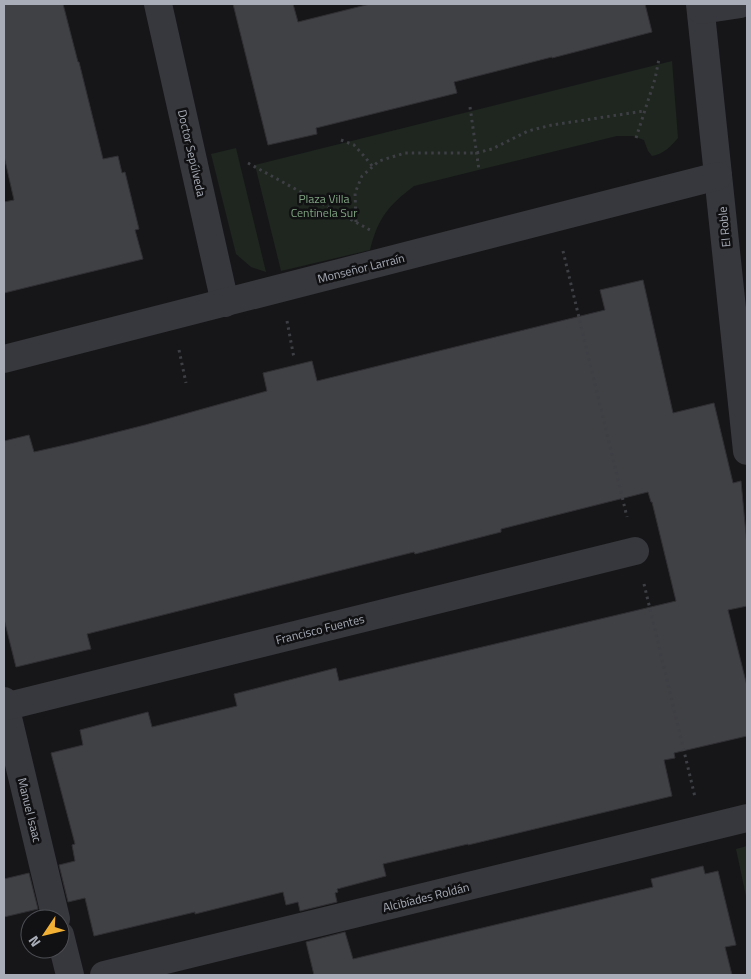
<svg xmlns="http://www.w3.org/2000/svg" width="751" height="979" font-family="'Titillium Web',sans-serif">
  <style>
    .green { fill: #1e261f }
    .building { fill: #404145; stroke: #303034 }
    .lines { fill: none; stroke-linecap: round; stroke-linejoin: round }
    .path { stroke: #3d3f44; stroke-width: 3; stroke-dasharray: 2.5 4; stroke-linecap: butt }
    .minor { stroke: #37383d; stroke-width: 28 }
    .labels { text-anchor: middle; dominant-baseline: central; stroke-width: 5; stroke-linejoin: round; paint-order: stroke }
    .street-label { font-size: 12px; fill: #a8adb8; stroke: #111113 }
    .park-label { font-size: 12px; fill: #7fa381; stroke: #111113 }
  </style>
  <rect width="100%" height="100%" fill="#161618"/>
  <!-- green -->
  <g class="green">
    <path d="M672 61 678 138C671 146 664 154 652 156L648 151 644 140 633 136H617L414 186C388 206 378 218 370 250L281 271 255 165Z"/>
    <polygon points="236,148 266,272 251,267 236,254 211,154"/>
    <polygon points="747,846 747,901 736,849"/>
  </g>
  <!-- building -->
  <g class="building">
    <polygon points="4,4 63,4 78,62 79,62 103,159 118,156 122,173 125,172 139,229 135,230 143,259 4,293 4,202 14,200 4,156"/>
    <polygon points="233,4 293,4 298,22 370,4 645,4 652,32 552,58 552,57 454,82 457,93 316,128 317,134 268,145"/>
    <polygon points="643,280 673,413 714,403 733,483 741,481 747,545 747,606 728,610 747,686 747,736 674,753 675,758 664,760 672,796 468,845 468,844 383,864 386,876 337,889 338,892 335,893 337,902 300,911 298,902 286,905 283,892 195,914 195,912 94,936 85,898 68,902 59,865 75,861 72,845 75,844 51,753 83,745 80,730 148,712 152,727 237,706 234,694 336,668 339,681 676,601 652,502 651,502 648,492 501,529 501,532 415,554 414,552 87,634 91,649 16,667 4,619 4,441 29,435 34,452 74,443 145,425 267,391 263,373 312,361 317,381 605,310 600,290"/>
    <polygon points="703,866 705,874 718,871 736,945 725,947 732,975 314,975 306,942 345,932 353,959 653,887 651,879"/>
    <polygon points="29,873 38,909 4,917 4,879"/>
  </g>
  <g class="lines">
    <!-- path -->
    <g class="path">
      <polyline points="470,107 479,170"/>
      <polyline points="636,138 655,79 659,59"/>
      <polyline points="341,140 354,145 364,156 373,167"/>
      <polyline points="248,163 370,230"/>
      <polyline points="356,222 355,193 362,176 379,161 405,153 476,153 492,149 528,131 552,125 644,111"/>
      <polyline points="563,251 627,517"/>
      <polyline points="287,321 294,358"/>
      <polyline points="179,350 186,383"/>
      <polyline points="644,584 695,797"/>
    </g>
    <!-- minor -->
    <g class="minor">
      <polyline points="158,4 225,303"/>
      <polyline points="700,4 747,451"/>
      <polyline points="701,10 741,4"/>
      <polyline points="4,359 718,176"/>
      <polyline points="4,701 56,919"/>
      <polyline points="4,707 635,551"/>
      <polyline points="60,935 70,975"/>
      <polyline points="104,975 747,818"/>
    </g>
  </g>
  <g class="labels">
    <!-- street labels -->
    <g class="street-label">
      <text transform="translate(192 153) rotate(77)">Doctor Sepúlveda</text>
      <text transform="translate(724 227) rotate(-96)">El Roble</text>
      <text transform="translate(361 268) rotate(-14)">Monseñor Larraín</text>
      <text transform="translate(320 629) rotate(-14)">Francisco Fuentes</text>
      <text transform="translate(30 810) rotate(76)">Manuel Isaac</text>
      <text transform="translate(426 897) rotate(-14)">Alcibíades Roldán</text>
    </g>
    <!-- park labels -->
    <g class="park-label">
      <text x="324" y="198">Plaza Villa<tspan x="324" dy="14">Centinela Sur</tspan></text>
    </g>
  </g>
  <!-- border -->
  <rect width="751" height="979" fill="none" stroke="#a8adb8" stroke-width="10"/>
  <!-- north arrow -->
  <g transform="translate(45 934) rotate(235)"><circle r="24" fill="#111113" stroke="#4d4f55"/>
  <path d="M0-4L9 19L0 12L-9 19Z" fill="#f2b134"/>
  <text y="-8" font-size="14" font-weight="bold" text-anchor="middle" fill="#a8adb8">N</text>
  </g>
</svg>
